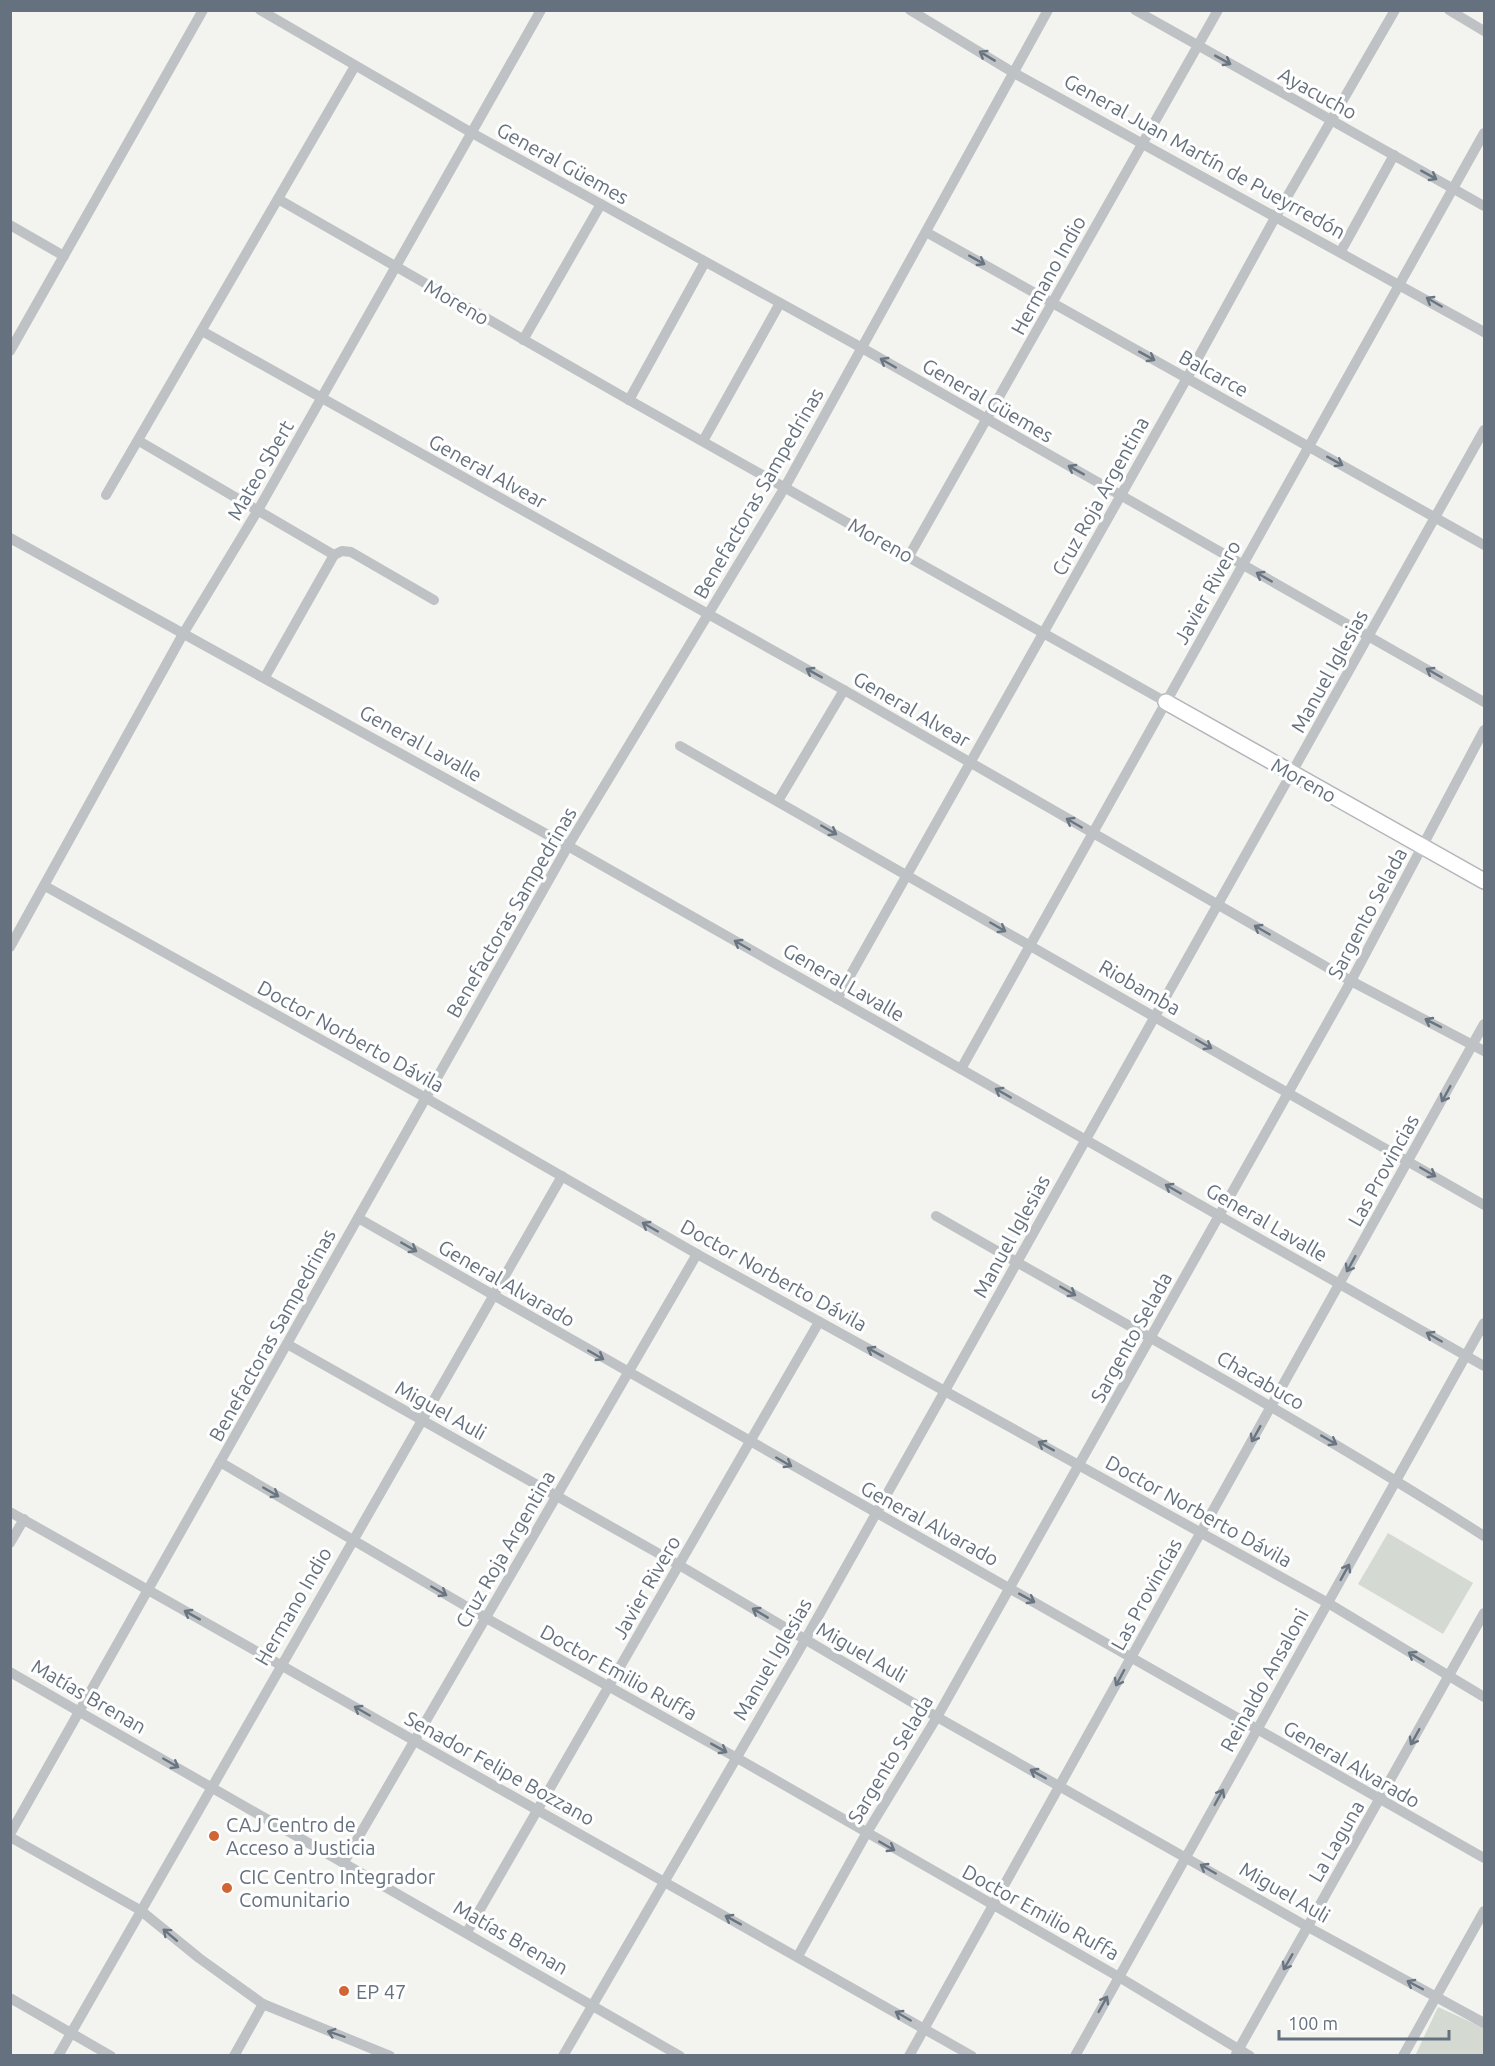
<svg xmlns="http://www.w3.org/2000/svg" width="1495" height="2066" font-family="Ubuntu,sans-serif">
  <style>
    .green { fill: #d4dad2 }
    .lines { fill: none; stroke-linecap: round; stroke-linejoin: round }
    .secondary-casing { stroke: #b2b6ba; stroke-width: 18 }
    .street { stroke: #bfc2c5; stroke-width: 10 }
    .secondary { stroke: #fff; stroke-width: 15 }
    .oneway { stroke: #6a7582 }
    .poi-dot { fill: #d16533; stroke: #fff; stroke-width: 2 }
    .labels { text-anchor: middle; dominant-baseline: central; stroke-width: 6; stroke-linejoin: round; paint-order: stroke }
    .street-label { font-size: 20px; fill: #65717e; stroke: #fff }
    .poi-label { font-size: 20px; fill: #65717e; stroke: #fff; text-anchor: start }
  </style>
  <rect width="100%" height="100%" fill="#f3f4f0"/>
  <!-- green -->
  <g class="green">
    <polygon points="1388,1533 1473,1583 1443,1634 1358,1584"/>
    <polygon points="1438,2007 1484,2028 1484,2055 1415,2056"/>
  </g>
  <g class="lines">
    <defs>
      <polyline id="secondary" points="1166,702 1484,881"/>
    </defs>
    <!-- secondary casing -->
    <use href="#secondary" class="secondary-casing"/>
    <!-- street -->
    <g class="street">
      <polyline points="260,10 472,133 862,348 1484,702"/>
      <polyline points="910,10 1014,73 1484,332"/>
      <polyline points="1135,10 1484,206"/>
      <polyline points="1449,10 1484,31"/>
      <polyline points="278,199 629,400 1166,702"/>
      <polyline points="10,225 64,256"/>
      <polyline points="926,232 1484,545"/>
      <polyline points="1341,251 1394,155"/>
      <polyline points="202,331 844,690 1351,981 1484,1051"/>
      <polyline points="523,340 601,204"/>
      <polyline points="10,351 203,10"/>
      <polyline points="629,400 705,262"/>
      <polyline points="139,441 334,555 342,551 351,552 434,600"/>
      <polyline points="703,441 780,303"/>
      <polyline points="106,495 355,66"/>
      <polyline points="10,538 568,846 1484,1366"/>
      <polyline points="909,556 1218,10"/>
      <polyline points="265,677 334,555"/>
      <polyline points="680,746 1484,1205"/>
      <polyline points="778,801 844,690"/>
      <polyline points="45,886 426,1098 697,1254 1328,1603 1484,1697"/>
      <polyline points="10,947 183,634 258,510 541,10"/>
      <polyline points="837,999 1187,378 1276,216 1395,10"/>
      <polyline points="961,1069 1484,133"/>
      <path d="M936 1216C1120 1322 1306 1422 1484 1536"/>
      <polyline points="358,1218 1484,1858"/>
      <polyline points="287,1344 679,1565 937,1717 1308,1927 1484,2023"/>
      <polyline points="220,1462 486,1618 737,1758 1119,1977 1250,2056"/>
      <polyline points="10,1512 972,2056"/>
      <polyline points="10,1543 24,1519"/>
      <polyline points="10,1672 680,2056"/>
      <polyline points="10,1834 568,846 785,487 1048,10"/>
      <polyline points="10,1837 140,1910 199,1958 263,2004 390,2056"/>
      <polyline points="344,1862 697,1254"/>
      <polyline points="467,1932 819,1322"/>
      <polyline points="798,1956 866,1834 937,1717 1351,981 1484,730"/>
      <polyline points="10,1998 111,2056"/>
      <polyline points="1236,2054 1484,1613"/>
      <polyline points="58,2056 562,1176"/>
      <polyline points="234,2056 263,2004"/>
      <polyline points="563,2056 805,1640 1484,430"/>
      <polyline points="909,2056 1484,1024"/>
      <polyline points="1075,2056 1484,1323"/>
      <polyline points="1403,2056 1484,1911"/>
    </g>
    <!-- secondary -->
    <use href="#secondary" class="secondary"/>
  </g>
  <!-- one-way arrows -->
  <defs><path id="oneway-shaft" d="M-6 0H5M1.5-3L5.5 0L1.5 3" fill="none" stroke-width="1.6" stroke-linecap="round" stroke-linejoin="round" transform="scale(1.5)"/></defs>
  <g class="oneway">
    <use href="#oneway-shaft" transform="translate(987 56) rotate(-149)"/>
    <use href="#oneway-shaft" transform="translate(1223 60) rotate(29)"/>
    <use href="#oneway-shaft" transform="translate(1429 175) rotate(29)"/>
    <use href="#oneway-shaft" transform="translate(977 260) rotate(29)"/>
    <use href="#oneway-shaft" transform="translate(1434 302) rotate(-150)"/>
    <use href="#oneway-shaft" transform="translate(1147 356) rotate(29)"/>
    <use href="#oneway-shaft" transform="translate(888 363) rotate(-150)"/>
    <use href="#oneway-shaft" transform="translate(1335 461) rotate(29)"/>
    <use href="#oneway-shaft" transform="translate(1076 470) rotate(-151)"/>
    <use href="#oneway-shaft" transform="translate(1264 577) rotate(-150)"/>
    <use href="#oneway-shaft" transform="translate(814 673) rotate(-151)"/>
    <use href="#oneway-shaft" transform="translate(1434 673) rotate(-150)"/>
    <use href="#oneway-shaft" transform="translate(1074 823) rotate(-150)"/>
    <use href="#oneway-shaft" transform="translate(829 830) rotate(30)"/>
    <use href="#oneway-shaft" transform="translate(998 927) rotate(30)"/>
    <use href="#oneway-shaft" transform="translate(1262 930) rotate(-150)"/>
    <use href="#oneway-shaft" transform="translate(742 945) rotate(-150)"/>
    <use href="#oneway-shaft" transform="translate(1433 1023) rotate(-153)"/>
    <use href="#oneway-shaft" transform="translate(1204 1044) rotate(30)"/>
    <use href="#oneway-shaft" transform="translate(1003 1093) rotate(-150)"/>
    <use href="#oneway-shaft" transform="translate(1446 1094) rotate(119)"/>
    <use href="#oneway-shaft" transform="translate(1428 1172) rotate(30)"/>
    <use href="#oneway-shaft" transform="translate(1173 1189) rotate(-150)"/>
    <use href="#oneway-shaft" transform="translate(650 1227) rotate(-150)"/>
    <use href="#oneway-shaft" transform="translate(409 1247) rotate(30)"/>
    <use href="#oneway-shaft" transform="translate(1351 1264) rotate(119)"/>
    <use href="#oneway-shaft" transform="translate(1068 1291) rotate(30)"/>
    <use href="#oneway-shaft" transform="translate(1434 1337) rotate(-150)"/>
    <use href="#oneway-shaft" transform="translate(875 1352) rotate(-151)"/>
    <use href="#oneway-shaft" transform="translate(596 1355) rotate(30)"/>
    <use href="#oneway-shaft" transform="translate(1256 1434) rotate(119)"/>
    <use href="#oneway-shaft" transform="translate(1329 1440) rotate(30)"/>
    <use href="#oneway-shaft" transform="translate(1046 1446) rotate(-151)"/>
    <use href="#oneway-shaft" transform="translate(784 1462) rotate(30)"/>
    <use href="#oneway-shaft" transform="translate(271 1492) rotate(30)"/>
    <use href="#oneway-shaft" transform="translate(1345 1572) rotate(-61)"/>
    <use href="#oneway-shaft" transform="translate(439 1591) rotate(30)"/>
    <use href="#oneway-shaft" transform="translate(1027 1598) rotate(29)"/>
    <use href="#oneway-shaft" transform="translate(760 1613) rotate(-149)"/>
    <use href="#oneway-shaft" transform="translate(192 1615) rotate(-151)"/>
    <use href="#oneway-shaft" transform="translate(1416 1657) rotate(-149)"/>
    <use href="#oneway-shaft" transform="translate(1120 1678) rotate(118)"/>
    <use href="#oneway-shaft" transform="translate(362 1711) rotate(-150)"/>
    <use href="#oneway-shaft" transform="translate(1415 1737) rotate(119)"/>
    <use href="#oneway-shaft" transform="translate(719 1748) rotate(29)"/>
    <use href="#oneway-shaft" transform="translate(171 1763) rotate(30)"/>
    <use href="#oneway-shaft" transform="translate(1038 1774) rotate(-151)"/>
    <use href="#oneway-shaft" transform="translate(1219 1797) rotate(-61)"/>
    <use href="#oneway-shaft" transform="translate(887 1846) rotate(30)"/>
    <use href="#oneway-shaft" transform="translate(1208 1869) rotate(-150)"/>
    <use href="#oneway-shaft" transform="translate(733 1920) rotate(-151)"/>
    <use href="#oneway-shaft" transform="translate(170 1935) rotate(-140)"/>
    <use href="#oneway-shaft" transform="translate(1288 1962) rotate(120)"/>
    <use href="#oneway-shaft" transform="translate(1415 1985) rotate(-152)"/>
    <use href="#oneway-shaft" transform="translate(1103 2004) rotate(-61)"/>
    <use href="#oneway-shaft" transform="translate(903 2016) rotate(-150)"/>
    <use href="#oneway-shaft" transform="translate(336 2034) rotate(-162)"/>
  </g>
  <!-- markers -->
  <g class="poi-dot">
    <circle cx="214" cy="1836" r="6"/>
    <circle cx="227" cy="1888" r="6"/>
    <circle cx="344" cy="1991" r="6"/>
  </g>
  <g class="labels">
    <!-- street labels -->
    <g class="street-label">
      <text transform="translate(1318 93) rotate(29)">Ayacucho</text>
      <text transform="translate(1205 156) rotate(29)">General Juan Martín de Pueyrredón</text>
      <text transform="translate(563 163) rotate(29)">General Güemes</text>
      <text transform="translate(1048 275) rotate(-61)">Hermano Indio</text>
      <text transform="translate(457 302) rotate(30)">Moreno</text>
      <text transform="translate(1214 373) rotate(29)">Balcarce</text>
      <text transform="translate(988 400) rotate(30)">General Güemes</text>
      <text transform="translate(260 470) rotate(-60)">Mateo Sbert</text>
      <text transform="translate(488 471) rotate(29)">General Alvear</text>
      <text transform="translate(758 493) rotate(-60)">Benefactoras Sampedrinas</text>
      <text transform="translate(1100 496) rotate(-61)">Cruz Roja Argentina</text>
      <text transform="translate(881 540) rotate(29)">Moreno</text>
      <text transform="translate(1207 592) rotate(-61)">Javier Rivero</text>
      <text transform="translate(1329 671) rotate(-61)">Manuel Iglesias</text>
      <text transform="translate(912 709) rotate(30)">General Alvear</text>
      <text transform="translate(421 743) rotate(29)">General Lavalle</text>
      <text transform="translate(1304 780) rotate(29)">Moreno</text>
      <text transform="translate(511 912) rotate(-60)">Benefactoras Sampedrinas</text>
      <text transform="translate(1367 913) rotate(-62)">Sargento Selada</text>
      <text transform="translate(844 982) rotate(30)">General Lavalle</text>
      <text transform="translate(1140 987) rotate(30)">Riobamba</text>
      <text transform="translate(351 1036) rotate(29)">Doctor Norberto Dávila</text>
      <text transform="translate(1383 1170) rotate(-61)">Las Provincias</text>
      <text transform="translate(1267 1222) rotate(30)">General Lavalle</text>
      <text transform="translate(1011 1236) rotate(-61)">Manuel Iglesias</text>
      <text transform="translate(774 1275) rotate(29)">Doctor Norberto Dávila</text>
      <text transform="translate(507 1283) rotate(30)">General Alvarado</text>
      <text transform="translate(272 1335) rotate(-61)">Benefactoras Sampedrinas</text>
      <text transform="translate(1131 1337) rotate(-61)">Sargento Selada</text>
      <text transform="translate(1261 1380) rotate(30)">Chacabuco</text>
      <text transform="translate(441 1410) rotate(29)">Miguel Auli</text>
      <text transform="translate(1199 1511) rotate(29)">Doctor Norberto Dávila</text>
      <text transform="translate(930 1523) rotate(29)">General Alvarado</text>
      <text transform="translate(505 1549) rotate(-60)">Cruz Roja Argentina</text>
      <text transform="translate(646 1587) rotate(-60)">Javier Rivero</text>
      <text transform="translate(1146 1594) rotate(-61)">Las Provincias</text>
      <text transform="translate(293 1606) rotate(-60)">Hermano Indio</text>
      <text transform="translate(862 1652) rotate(30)">Miguel Auli</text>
      <text transform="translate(772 1659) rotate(-60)">Manuel Iglesias</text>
      <text transform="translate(619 1672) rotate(29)">Doctor Emilio Ruffa</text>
      <text transform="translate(1264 1680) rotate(-61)">Reinaldo Ansaloni</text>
      <text transform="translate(89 1696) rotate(30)">Matías Brenan</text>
      <text transform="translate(890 1759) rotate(-59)">Sargento Selada</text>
      <text transform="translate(1352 1764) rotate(30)">General Alvarado</text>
      <text transform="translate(500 1768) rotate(29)">Senador Felipe Bozzano</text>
      <text transform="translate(1336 1841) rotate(-60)">La Laguna</text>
      <text transform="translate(1285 1892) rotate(30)">Miguel Auli</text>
      <text transform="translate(1041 1912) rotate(29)">Doctor Emilio Ruffa</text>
      <text transform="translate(511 1937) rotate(30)">Matías Brenan</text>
    </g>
    <!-- poi labels -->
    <g class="poi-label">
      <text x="226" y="1824">CAJ Centro de<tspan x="226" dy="23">Acceso a Justicia</tspan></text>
      <text x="239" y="1876">CIC Centro Integrador<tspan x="239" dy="23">Comunitario</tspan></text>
      <text x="356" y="1991">EP 47</text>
    </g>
  </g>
  <!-- border -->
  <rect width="1495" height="2066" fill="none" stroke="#65717e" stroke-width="24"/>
  <!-- scale -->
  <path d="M1279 2030v9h170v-9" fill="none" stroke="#65717e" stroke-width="3"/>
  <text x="1288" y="2030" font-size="18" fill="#65717e" stroke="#ffffff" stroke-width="4.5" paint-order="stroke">100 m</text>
</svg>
